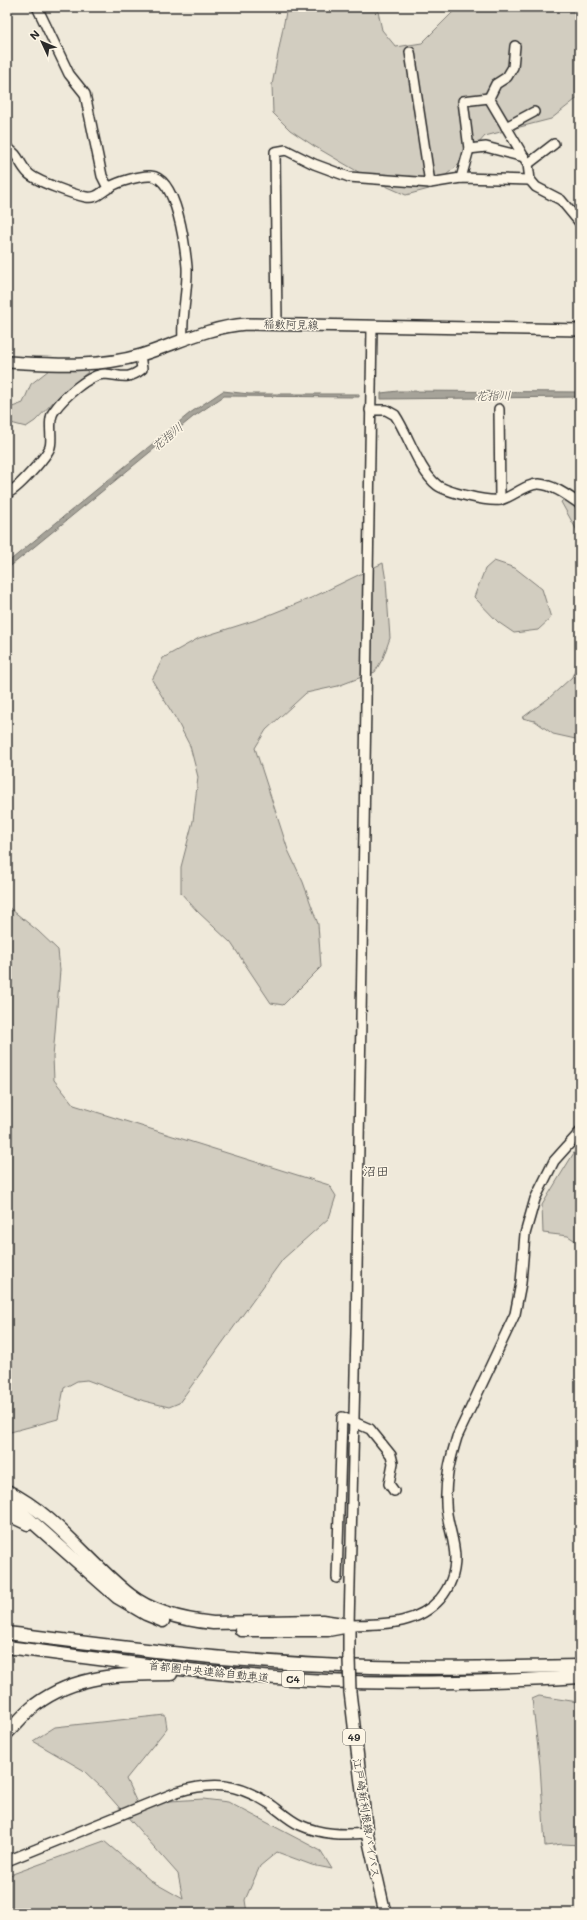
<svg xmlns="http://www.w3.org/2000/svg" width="587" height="1920" font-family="Mali,'Klee One',sans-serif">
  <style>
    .green { fill: #d2cdc0; stroke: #7e7c76 }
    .water { fill: #a6a399; stroke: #75736d }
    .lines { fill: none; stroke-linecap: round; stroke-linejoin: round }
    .minor-casing { stroke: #2b2b2b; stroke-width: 12 }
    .major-casing { stroke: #2b2b2b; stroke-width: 14 }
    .highway-casing { stroke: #2b2b2b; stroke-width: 15 }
    .minor { stroke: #fcf5e5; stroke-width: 9 }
    .major { stroke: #fcf5e5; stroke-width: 11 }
    .highway { stroke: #fcf5e5; stroke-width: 12 }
    .major-bridge-casing { stroke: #2b2b2b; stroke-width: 14; stroke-linecap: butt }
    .major-bridge { stroke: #fcf5e5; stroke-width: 11 }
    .labels { text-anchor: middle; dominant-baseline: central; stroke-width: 3; stroke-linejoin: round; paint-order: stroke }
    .shield { fill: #fcf5e5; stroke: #6a6863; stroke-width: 1 }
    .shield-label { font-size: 10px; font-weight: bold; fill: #2b2b2b }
    .street-label { font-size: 11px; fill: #2b2b2b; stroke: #fcf5e5 }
    .water-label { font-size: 12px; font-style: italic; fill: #565552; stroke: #fcf5e5 }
    .quarter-label { font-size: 13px; fill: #2b2b2b; stroke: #fcf5e5 }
  </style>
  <rect width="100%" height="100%" fill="#efe9da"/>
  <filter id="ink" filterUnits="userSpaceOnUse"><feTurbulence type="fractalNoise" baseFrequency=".025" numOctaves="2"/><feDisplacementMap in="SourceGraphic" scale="8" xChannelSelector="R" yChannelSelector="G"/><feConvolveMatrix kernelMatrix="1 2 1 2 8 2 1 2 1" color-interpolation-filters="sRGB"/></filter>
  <g filter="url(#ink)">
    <!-- green -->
    <g class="green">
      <polygon points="287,7 377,7 382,30 396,47 422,43 458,7 580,7 580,96 551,119 485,136 463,161 429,189 406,195 372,180 314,146 290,130 273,113 272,85"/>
      <polygon points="84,368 88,372 59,396 35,421 26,427 7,422 7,409 23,403 31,384 49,370"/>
      <polygon points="580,495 580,536 561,502 568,496"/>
      <polygon points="494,561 515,568 542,589 551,618 538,630 514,633 498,622 474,597 485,569"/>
      <polygon points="383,563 386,581 390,638 383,658 375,672 338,686 306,693 266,730 255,748 288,850 303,882 318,924 321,967 283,1005 271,1003 231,943 197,911 181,893 181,867 193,821 198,777 190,746 176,719 152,680 163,658 199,638 259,619 311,598"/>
      <polygon points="580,658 580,740 553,734 535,721 522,718 549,698 572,677"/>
      <polygon points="7,906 38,931 58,950 60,970 53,1057 54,1080 74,1105 329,1185 336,1196 329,1218 283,1259 179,1403 169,1407 144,1401 87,1380 77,1381 64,1388 58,1419 7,1433"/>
      <polygon points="580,1143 580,1244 568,1236 543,1233 542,1205"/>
      <polygon points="539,1696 578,1702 580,1718 580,1845 563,1844 545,1846 540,1765 532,1699"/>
      <polygon points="165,1715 167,1728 126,1779 137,1803 203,1799 228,1802 321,1851 332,1869 312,1865 277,1852 260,1866 245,1900 247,1913 7,1913 7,1876 104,1841 151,1881 183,1899 178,1874 102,1788 83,1770 33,1741 55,1727"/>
    </g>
    <!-- water -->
    <g class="water">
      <polygon points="223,391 249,394 359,394 359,397 224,396 193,417 7,569 7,563 190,413"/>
      <polygon points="398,391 580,392 580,397 381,399 381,393"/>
    </g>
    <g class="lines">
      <defs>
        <g id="minor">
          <polyline points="37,7 69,74 85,94 102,176 106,184 111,187"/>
          <polyline points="515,46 513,67 507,77 496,84 489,98 528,164 530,180 536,187 561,200 580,223"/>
          <polyline points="410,52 430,183"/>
          <polyline points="506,127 534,112"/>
          <path d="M7 148C19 154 19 164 28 173 35 181 75 195 86 197 97 199 101 192 110 187 118 182 141 175 151 176 177 178 185 246 187 267 188 291 181 315 183 339"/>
          <polyline points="469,149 486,147 524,157"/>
          <polyline points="528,164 554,144"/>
          <polyline points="461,178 469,149 463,101 489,98"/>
          <polyline points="277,324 275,152 286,150 314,164 349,177 430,183 461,178 530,180"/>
          <path d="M372 326 356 1333 349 1625C382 1624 416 1626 440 1599 450 1587 455 1574 455 1558 455 1539 446 1522 446 1503 445 1480 450 1460 457 1437L515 1314 521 1283 525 1234 535 1199 554 1161 580 1132"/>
          <polyline points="499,409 500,500"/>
          <path d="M370 410H386L395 415C408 434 419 471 437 485 446 492 488 502 500 500 511 498 527 483 539 484 554 485 568 496 580 504"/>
          <path d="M7 493C16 491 47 456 50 447 53 437 47 420 54 411 63 398 89 374 105 374 121 375 127 381 142 369L140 355"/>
          <polyline points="337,1578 342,1417 370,1429 391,1455 393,1463 389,1484 394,1491"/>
          <path d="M7 1861 177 1792C213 1781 237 1783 270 1804 280 1811 289 1820 300 1825 322 1835 344 1835 367 1833"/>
        </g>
        <g id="major">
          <path d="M7 362C51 364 98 368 141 355 176 344 208 327 246 324L580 330"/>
          <polyline points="349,1658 349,1625"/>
          <polyline points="350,1692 367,1833 385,1913"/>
        </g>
        <g id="highway">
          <path d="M7 1491C56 1515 88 1562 130 1595 153 1613 185 1620 213 1623L322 1621 349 1625"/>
          <polyline points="7,1504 20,1511 117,1597 146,1614 163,1621"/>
          <polyline points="7,1514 28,1524"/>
          <polyline points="241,1630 328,1630 344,1627"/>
          <path d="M7 1633C112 1646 217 1660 323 1665 409 1670 494 1667 580 1666"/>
          <path d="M7 1647C113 1661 219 1676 326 1681 411 1685 495 1682 580 1677"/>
          <path d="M7 1733C16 1724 25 1713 35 1705 76 1674 123 1674 171 1674"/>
        </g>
      </defs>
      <!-- minor casing -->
      <use href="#minor" class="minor-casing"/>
      <!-- major casing -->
      <use href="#major" class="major-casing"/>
      <!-- highway casing -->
      <use href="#highway" class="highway-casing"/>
      <!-- minor -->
      <use href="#minor" class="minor"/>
      <!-- major -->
      <use href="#major" class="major"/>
      <!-- highway -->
      <use href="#highway" class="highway"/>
      <defs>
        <polyline id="major-bridge" points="349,1658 350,1692"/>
      </defs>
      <!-- major-bridge casing -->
      <use href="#major-bridge" class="major-bridge-casing"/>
      <!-- major-bridge -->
      <use href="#major-bridge" class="major-bridge"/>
    </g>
  </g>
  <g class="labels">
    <!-- shield labels -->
    <g class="shield">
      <rect x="282" y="1671" width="22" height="16" rx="3"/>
      <rect x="343" y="1729" width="22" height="16" rx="3"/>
    </g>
    <g class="shield-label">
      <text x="293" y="1679">C4</text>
      <text x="354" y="1737">49</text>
    </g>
    <!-- street labels -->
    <g class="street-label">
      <text transform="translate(291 324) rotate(1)">稲敷阿見線</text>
      <text transform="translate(209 1671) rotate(6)">首都圏中央連絡自動車道</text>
      <text transform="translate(367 1818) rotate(81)">江戸崎新利根線バイパス</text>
    </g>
    <!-- water labels -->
    <g class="water-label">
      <text transform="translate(493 395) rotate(-1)">花指川</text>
      <text transform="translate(167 436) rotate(-39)">花指川</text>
    </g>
    <!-- quarter labels -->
    <g class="quarter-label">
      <text x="376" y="1170">沼田</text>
    </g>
  </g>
  <!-- margin -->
  <rect width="587" height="1920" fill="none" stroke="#fcf5e5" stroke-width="24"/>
  <rect x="12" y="12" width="563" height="1896" fill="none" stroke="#2b2b2b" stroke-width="1.5" filter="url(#ink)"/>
  <!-- north arrow -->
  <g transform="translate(42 42) rotate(314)" stroke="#fcf5e5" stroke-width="3" paint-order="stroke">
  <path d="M0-3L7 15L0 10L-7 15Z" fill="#2b2b2b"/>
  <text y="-6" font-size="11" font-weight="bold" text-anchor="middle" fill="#2b2b2b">N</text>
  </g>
</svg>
